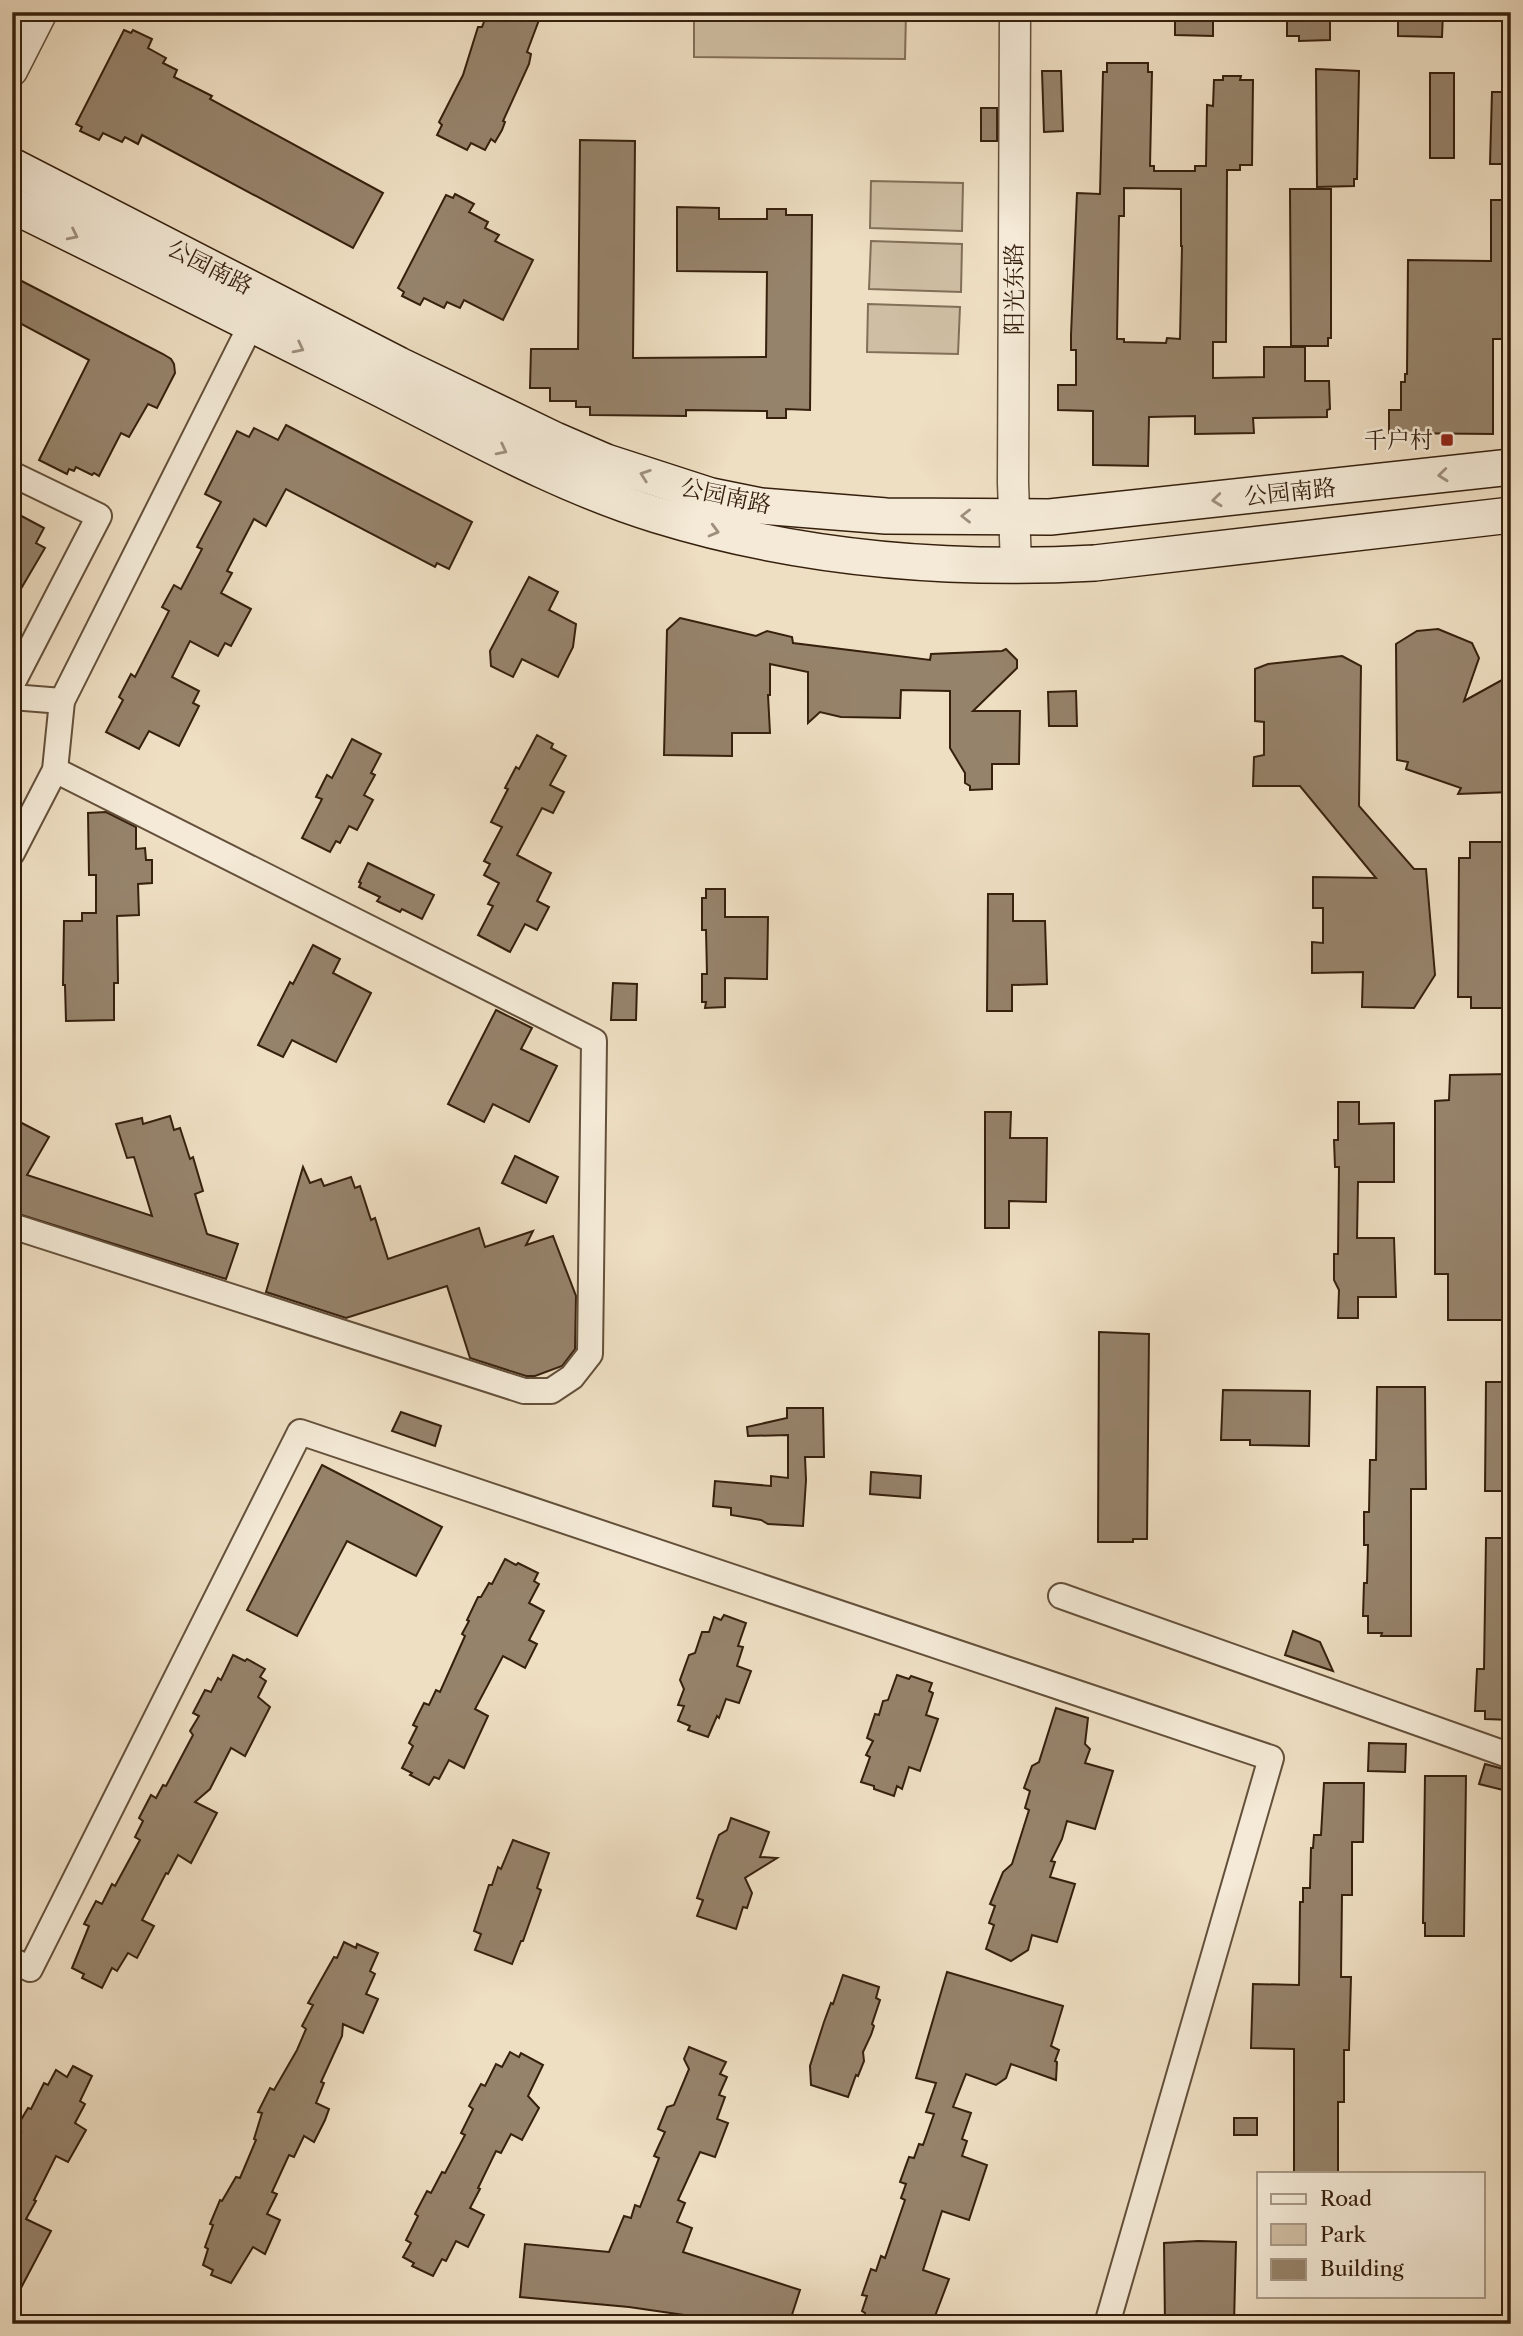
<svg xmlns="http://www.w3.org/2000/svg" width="1523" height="2336" font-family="'Libre Caslon Text','Noto Serif SC',serif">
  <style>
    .green { fill: #cfbea3; stroke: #826f58; stroke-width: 2 }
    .building { fill: #96836b; stroke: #36200d; stroke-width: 2; fill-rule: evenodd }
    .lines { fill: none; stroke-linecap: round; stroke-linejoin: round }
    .minor-casing { stroke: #64503a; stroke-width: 28 }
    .tertiary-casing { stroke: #64503a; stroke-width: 33 }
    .secondary-casing { stroke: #36200d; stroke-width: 38 }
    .minor { stroke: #f4ead7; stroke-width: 24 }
    .tertiary { stroke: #f4ead7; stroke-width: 30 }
    .secondary { stroke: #f4ead7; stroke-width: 35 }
    .oneway { stroke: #9e8f7c }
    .poi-dot { fill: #8f2418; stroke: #f4ead7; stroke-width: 2.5 }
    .labels { text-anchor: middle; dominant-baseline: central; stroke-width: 5; stroke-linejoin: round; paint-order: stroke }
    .street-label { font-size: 23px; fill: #36200d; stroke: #f4ead7 }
    .poi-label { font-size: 23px; fill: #36200d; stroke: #f4ead7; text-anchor: end }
  </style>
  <rect width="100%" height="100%" fill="#eedec2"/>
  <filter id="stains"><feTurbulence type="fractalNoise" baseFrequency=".00286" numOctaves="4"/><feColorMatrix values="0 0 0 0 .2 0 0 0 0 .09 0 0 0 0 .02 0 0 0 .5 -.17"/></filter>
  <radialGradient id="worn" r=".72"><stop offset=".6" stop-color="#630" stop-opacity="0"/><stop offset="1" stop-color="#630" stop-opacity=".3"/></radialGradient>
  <!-- green -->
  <g class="green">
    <polygon points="694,12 906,12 905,59 694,57"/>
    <polygon points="871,181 963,183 962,231 870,228"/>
    <polygon points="871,241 962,244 961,292 869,289"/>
    <polygon points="868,304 960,307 958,354 867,352"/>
  </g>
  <!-- building -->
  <g class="building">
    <polygon points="496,12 542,12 527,52 531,54 529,64 503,121 505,122 502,130 495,142 491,139 485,150 471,143 467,150 437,135 442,125 439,122 463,75 478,27 482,27 485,19 495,16"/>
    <polygon points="1175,12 1213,12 1213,36 1175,35"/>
    <polygon points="1287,12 1330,12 1330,40 1299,41 1299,36 1287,36"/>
    <polygon points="1398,12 1443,12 1442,37 1398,36"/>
    <polygon points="124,30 131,33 133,30 152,39 148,48 166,58 163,63 177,70 174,77 212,96 210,99 383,193 353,248 142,135 138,144 125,137 122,142 103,133 99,140 80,131 82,127 76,124"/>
    <path d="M1107 63H1148V72H1152L1150 166H1154V171H1195V166H1206L1207 105 1213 106 1214 80H1223V76H1241L1240 80H1253L1252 165H1240V170H1227L1226 342H1213V378L1264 377V347H1305V381H1329L1330 409 1327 410V417L1253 418 1254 433 1195 434V416L1149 417 1148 466 1093 465V411L1058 410V385H1076V350H1071V335L1077 193 1100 194 1103 72H1107ZM1124 188 1181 189V246H1182L1180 339 1167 338 1166 343 1124 342V339H1117L1119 216H1124Z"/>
    <polygon points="1316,69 1359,71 1357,179 1354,179 1354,186 1317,187"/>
    <polygon points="1042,71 1061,71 1063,131 1044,132"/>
    <rect x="1430" y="73" width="24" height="85"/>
    <polygon points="1492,92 1511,92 1511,164 1490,164"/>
    <rect x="981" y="108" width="16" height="33"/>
    <polygon points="580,140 635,141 633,358 766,357 767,272 677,271 677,207 719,208 719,219 767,219 767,209 786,209 786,215 812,215 810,410 786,409 786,418 767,418 767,411 686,410 686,416 590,415 590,407 576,407 576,401 550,401 550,388 530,388 531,349 578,349"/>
    <polygon points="1290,189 1331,189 1331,338 1328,338 1328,346 1291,346"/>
    <polygon points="455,194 474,204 469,212 488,222 485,228 499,235 495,241 533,260 503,320 464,300 460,308 447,302 444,308 424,298 420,305 402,296 404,292 398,288 446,195 453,198"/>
    <polygon points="1491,200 1511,200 1511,339 1493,339 1493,434 1389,433 1389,410 1401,410 1401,382 1405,382 1405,374 1407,374 1408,260 1491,261"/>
    <polygon points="12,276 163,354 171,359 174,364 175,373 157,408 148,404 129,437 121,433 99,476 94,473 92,475 76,467 74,471 69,469 67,474 39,460 89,360 12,319"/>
    <polygon points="286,425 472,522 449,569 437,563 435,567 286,489 266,526 254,519 227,571 232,573 221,593 251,609 231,646 225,643 218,656 190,641 172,677 199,691 193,703 199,706 179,746 149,731 139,749 106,732 123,700 119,697 131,674 135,677 169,611 162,607 174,585 181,589 202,549 197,547 221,502 205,494 237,431 249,437 254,428 278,440"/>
    <polygon points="12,511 44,528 36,543 45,548 12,604"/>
    <polygon points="529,577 558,592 549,610 576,624 573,647 558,677 522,659 513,677 491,666 490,651"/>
    <polygon points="680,618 756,636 767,631 792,637 793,643 930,660 931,654 1002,651 1006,649 1017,660 1017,668 973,711 1020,711 1019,764 992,764 992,789 970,790 970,786 965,783 965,773 950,748 950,691 901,690 900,718 841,717 820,712 808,723 808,672 770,664 770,695 768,695 770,733 732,733 732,756 664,755 667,630"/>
    <polygon points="1438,629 1472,643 1479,658 1464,701 1511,675 1511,792 1458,794 1461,788 1406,769 1408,762 1397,760 1396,644 1417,631"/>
    <polygon points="1342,656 1361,666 1359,806 1414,869 1426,869 1435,975 1414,1008 1362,1007 1363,972 1312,973 1312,942 1323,943 1323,908 1313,908 1313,877 1376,878 1300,786 1253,786 1254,757 1264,755 1264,722 1255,721 1255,669 1268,664"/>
    <polygon points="1076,691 1077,726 1049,726 1048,692"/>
    <polygon points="537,735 553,744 551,748 566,756 550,785 564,792 553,813 542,808 517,855 551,873 537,901 549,907 537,930 525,924 510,952 478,935 493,906 488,904 499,883 484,875 490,864 484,861 502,827 491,822 508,789 505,788 516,767 519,769"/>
    <polygon points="352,739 381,754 371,773 375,775 364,795 373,800 357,830 349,826 340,843 336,841 330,852 302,838 322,799 316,797 327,775 332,778"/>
    <polygon points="106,812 136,827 136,849 145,848 146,860 152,860 152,883 138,884 139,915 117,916 118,983 114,983 114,1020 66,1021 65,985 63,985 64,921 82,921 82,913 96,913 96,875 89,875 88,813"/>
    <polygon points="1470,842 1507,842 1507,856 1511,856 1511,996 1503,996 1502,1008 1471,1008 1471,997 1458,997 1459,858 1470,858"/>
    <polygon points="368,863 434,895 422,919 402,909 400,912 377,901 380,897 359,887 361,883 359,882"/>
    <polygon points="706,889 725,889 725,917 768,917 767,979 725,978 725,1007 705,1008 706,1002 702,1002 702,974 707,974 706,930 702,930 702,898 706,898"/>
    <polygon points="988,894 1013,894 1013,921 1045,921 1047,984 1012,985 1012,1011 987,1011"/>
    <polygon points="313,945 340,959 333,973 371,993 336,1062 292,1040 283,1057 258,1045 290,982 293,984"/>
    <polygon points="613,983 637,984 636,1020 611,1020"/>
    <polygon points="496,1010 532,1028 521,1049 557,1066 529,1122 493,1104 484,1122 448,1104"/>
    <polygon points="1511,1074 1511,1320 1448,1320 1448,1274 1435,1274 1435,1101 1449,1100 1450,1075"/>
    <polygon points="1338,1102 1359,1102 1359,1124 1394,1123 1394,1182 1358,1182 1357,1238 1394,1238 1396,1297 1358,1297 1358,1318 1338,1318 1339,1290 1334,1280 1334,1254 1338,1254 1339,1167 1335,1167 1334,1140 1338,1140"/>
    <polygon points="985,1112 1011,1112 1010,1138 1047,1138 1046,1202 1009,1201 1009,1228 985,1228"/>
    <polygon points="170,1116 174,1130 180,1128 190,1159 193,1157 203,1191 195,1194 207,1234 238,1244 226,1279 12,1212 12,1118 49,1137 27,1175 152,1216 134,1157 127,1158 116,1124 142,1118 143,1124"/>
    <polygon points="515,1156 558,1177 546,1203 502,1183"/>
    <polygon points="303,1167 310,1183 321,1179 324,1186 351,1177 355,1188 360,1186 371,1220 375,1218 388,1259 479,1228 485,1247 533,1231 526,1245 553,1236 576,1296 575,1349 562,1366 535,1376 526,1376 470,1358 447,1286 346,1318 266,1292"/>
    <polygon points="1099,1332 1149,1334 1147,1539 1133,1539 1133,1542 1098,1542"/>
    <polygon points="1486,1382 1511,1382 1511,1491 1485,1491"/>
    <polygon points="1377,1387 1425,1387 1426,1489 1411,1489 1411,1636 1381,1636 1382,1633 1368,1633 1368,1616 1363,1616 1364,1583 1367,1583 1368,1545 1364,1545 1364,1512 1369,1512 1370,1460 1376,1460"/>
    <polygon points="1223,1390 1310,1391 1309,1446 1250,1445 1250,1440 1221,1440"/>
    <polygon points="787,1408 823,1408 824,1457 805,1457 806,1480 803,1526 768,1524 761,1520 731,1515 731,1508 713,1506 715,1481 771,1486 771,1476 788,1478 788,1435 748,1436 747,1427 787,1418"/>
    <polygon points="401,1412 441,1426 435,1446 392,1431"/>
    <polygon points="322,1465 442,1527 416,1576 347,1541 297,1636 247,1610"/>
    <polygon points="871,1472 921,1476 920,1498 870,1494"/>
    <polygon points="1486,1538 1511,1538 1511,1720 1485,1719 1485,1711 1475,1711 1477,1669 1484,1669"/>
    <polygon points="505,1559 516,1565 518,1563 538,1573 534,1581 539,1584 529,1603 544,1611 529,1640 537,1644 525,1668 503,1656 475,1709 488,1716 464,1768 449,1760 439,1779 434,1777 429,1785 410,1775 412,1773 402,1768 413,1746 409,1743 417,1727 413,1725 424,1703 429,1705 436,1690 440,1692 465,1636 462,1634 469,1621 467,1620 478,1597 481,1597 489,1583 492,1584"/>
    <polygon points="724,1615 746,1623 738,1646 743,1647 737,1666 751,1671 739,1703 726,1699 719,1718 717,1716 708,1737 688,1730 690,1726 678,1721 684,1706 678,1705 684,1689 680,1680 689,1655 695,1653 702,1632 709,1632 714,1617 721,1620"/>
    <polygon points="1293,1631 1320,1642 1333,1671 1285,1655"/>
    <polygon points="233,1655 245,1661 247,1659 265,1669 260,1677 266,1681 258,1697 270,1707 245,1756 231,1748 210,1789 195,1802 217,1813 191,1863 178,1855 168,1874 166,1873 142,1920 154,1926 137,1958 128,1953 117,1971 112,1968 102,1988 82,1978 84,1974 72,1968 89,1926 84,1924 96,1901 102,1904 112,1884 115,1886 140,1840 135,1837 143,1821 139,1818 151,1795 156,1798 163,1785 166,1786 193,1735 190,1731 199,1716 193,1713 205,1690 211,1692 218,1678 221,1680"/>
    <polygon points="897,1675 909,1679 911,1676 932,1683 929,1691 933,1693 926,1715 938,1719 920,1771 909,1767 902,1789 897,1786 894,1796 874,1789 874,1786 861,1782 870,1757 866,1755 873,1741 867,1738 875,1714 879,1715 883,1701 888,1700"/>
    <polygon points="1056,1708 1088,1718 1085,1744 1090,1749 1085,1763 1113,1771 1095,1829 1067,1821 1062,1839 1051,1861 1055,1862 1050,1877 1075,1884 1057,1942 1032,1935 1028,1950 1011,1961 986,1949 994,1925 989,1923 995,1906 990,1904 1003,1872 1012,1864 1029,1810 1025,1808 1030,1791 1024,1788 1032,1766 1039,1762"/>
    <polygon points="1369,1743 1406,1744 1405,1772 1368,1771"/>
    <polygon points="1485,1764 1511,1771 1511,1792 1479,1784"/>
    <polygon points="1425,1776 1466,1776 1464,1936 1425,1936 1425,1923 1423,1923"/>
    <polygon points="1324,1783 1364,1783 1363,1842 1352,1842 1352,1895 1342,1895 1341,1977 1351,1977 1349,2050 1344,2050 1344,2102 1338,2102 1338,2173 1294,2173 1294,2049 1251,2048 1253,1984 1299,1985 1300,1902 1303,1902 1303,1888 1310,1888 1311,1848 1313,1848 1314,1835 1321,1835"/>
    <polygon points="731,1818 769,1832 760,1857 777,1858 745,1878 752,1893 747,1908 743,1907 736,1929 697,1916 703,1900 697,1898 712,1854 719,1835 727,1830"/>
    <polygon points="513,1840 549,1853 537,1888 541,1890 523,1941 521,1941 512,1964 475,1950 481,1934 474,1931 489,1885 492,1885 498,1867 501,1869"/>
    <polygon points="344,1942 356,1948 357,1944 378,1953 370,1971 375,1974 366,1994 378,1999 363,2033 343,2024 342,2036 321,2082 324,2083 316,2103 329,2109 325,2120 314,2142 304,2136 294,2157 289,2155 272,2192 277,2194 267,2214 280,2220 265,2254 253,2247 231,2283 211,2275 213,2270 203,2265 208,2249 205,2247 213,2225 210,2224 220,2200 222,2201 236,2177 240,2178 256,2140 254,2139 262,2113 258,2112 270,2088 274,2090 297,2050 306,2029 302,2026 313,2005 308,2003 334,1957 337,1958"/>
    <polygon points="947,1972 1063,2006 1051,2046 1059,2050 1055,2061 1057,2062 1056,2080 1011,2064 1006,2078 996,2085 966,2074 953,2107 971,2113 962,2139 967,2141 962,2156 987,2165 969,2220 942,2211 923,2270 949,2279 932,2324 861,2324 865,2313 862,2311 867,2296 862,2295 871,2269 876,2271 881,2256 885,2258 905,2200 901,2198 906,2184 900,2182 909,2157 914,2158 919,2144 923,2145 934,2114 926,2112 936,2083 916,2078"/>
    <polygon points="843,1975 879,1987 876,1998 880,2000 872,2024 874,2026 871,2035 863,2052 864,2061 858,2076 856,2075 848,2097 811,2085 810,2066 824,2022 831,2003 833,2004"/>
    <polygon points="689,2047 726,2062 720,2074 727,2077 719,2095 725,2097 717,2119 728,2123 715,2157 700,2152 678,2200 685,2203 677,2222 692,2228 683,2252 800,2290 789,2324 721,2324 705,2318 629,2307 520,2297 525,2244 609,2252 624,2216 631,2218 635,2205 640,2207 659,2158 654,2156 665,2132 658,2129 667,2107 674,2105 689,2069 684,2059"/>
    <polygon points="510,2052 519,2057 521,2053 543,2065 528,2096 539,2108 522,2140 511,2134 501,2153 496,2151 478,2188 480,2189 470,2208 484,2215 468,2247 456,2241 446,2261 442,2259 433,2276 412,2266 414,2263 403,2257 411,2243 406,2240 418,2216 415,2214 427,2191 431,2193 442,2172 445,2173 465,2135 461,2133 473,2109 469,2106 481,2084 485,2086 496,2064 502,2067"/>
    <polygon points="73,2066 92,2076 80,2101 85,2104 75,2123 86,2130 68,2162 56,2156 34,2200 36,2201 26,2219 51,2231 12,2305 12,2146 21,2132 15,2130 28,2108 31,2109 44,2083 48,2085 56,2070 67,2077"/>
    <rect x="1234" y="2118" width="23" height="17"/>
    <polygon points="1198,2241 1236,2242 1234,2324 1165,2324 1164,2243"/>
  </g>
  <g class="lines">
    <defs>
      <g id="minor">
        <polyline points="12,474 99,516 12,684"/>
        <polyline points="12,697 62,701"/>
        <polyline points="12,853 55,770 62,701 259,309"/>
        <polyline points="12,1226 524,1391 551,1391 572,1377 590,1354 594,1041 55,770"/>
        <polyline points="1061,1596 1511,1756"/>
        <polyline points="12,1960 30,1969 300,1432 1271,1758 1107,2324"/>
      </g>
      <g id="tertiary">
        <polyline points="1015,12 1013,483 1016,565"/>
        <polyline points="12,71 42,12"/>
      </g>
      <g id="secondary">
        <polyline points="12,166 399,365 555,440 606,462 711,496 761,506 886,516 1050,517 1511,467"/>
        <path d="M12 205C134 265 256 326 377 387 468 433 559 485 657 515 800 559 947 571 1095 563L1511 515"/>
      </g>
    </defs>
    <!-- minor casing -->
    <use href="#minor" class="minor-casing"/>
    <!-- tertiary casing -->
    <use href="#tertiary" class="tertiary-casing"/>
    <!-- secondary casing -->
    <use href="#secondary" class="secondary-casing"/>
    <!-- minor -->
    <use href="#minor" class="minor"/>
    <!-- tertiary -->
    <use href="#tertiary" class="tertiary"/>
    <!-- secondary -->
    <use href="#secondary" class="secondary"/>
  </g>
  <!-- one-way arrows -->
  <defs><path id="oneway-chevron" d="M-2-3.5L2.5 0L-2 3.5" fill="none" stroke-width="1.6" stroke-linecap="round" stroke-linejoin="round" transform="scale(1.75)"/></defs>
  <g class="oneway">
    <use href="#oneway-chevron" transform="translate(73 235) rotate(26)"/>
    <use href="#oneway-chevron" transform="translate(299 348) rotate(27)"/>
    <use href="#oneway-chevron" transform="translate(502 450) rotate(27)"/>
    <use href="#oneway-chevron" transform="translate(645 475) rotate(-161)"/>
    <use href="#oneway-chevron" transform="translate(1443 475) rotate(174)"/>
    <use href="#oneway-chevron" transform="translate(1217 500) rotate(174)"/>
    <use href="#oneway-chevron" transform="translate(966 516) rotate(-180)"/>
    <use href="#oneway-chevron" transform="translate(714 531) rotate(15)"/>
  </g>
  <!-- markers -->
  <rect class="poi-dot" x="1440" y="433" width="14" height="14" rx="3.5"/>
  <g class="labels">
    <!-- street labels -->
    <g class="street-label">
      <text transform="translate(210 267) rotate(27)">公园南路</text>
      <text transform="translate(1014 289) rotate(-90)">阳光东路</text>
      <text transform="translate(1290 492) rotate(-6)">公园南路</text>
      <text transform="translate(726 496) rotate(12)">公园南路</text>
    </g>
    <!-- poi labels -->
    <g class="poi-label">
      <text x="1433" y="440">千户村</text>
    </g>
  </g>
  <!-- margin -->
  <rect width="1523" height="2336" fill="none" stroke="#eedec2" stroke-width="42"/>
  <rect x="14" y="14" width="1495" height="2308" fill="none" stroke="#36200d" stroke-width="3.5"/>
  <rect x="21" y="21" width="1481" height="2294" fill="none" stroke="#36200d" stroke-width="2"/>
  <!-- legend -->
  <rect x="1257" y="2172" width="228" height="126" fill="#f4ead7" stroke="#a89986" stroke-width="2"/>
  <rect x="1271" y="2194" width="35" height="10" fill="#f4ead7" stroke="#a89986" stroke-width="2"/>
  <text x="1320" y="2206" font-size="21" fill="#36200d">Road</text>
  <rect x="1271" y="2224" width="35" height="21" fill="#cfbea3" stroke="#a89986" stroke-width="2"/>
  <text x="1320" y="2242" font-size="21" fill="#36200d">Park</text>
  <rect x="1271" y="2259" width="35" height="21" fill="#96836b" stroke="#a89986" stroke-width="2"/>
  <text x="1320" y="2276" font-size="21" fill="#36200d">Building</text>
  <rect width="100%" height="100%" filter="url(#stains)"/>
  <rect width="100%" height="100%" fill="url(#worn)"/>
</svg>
